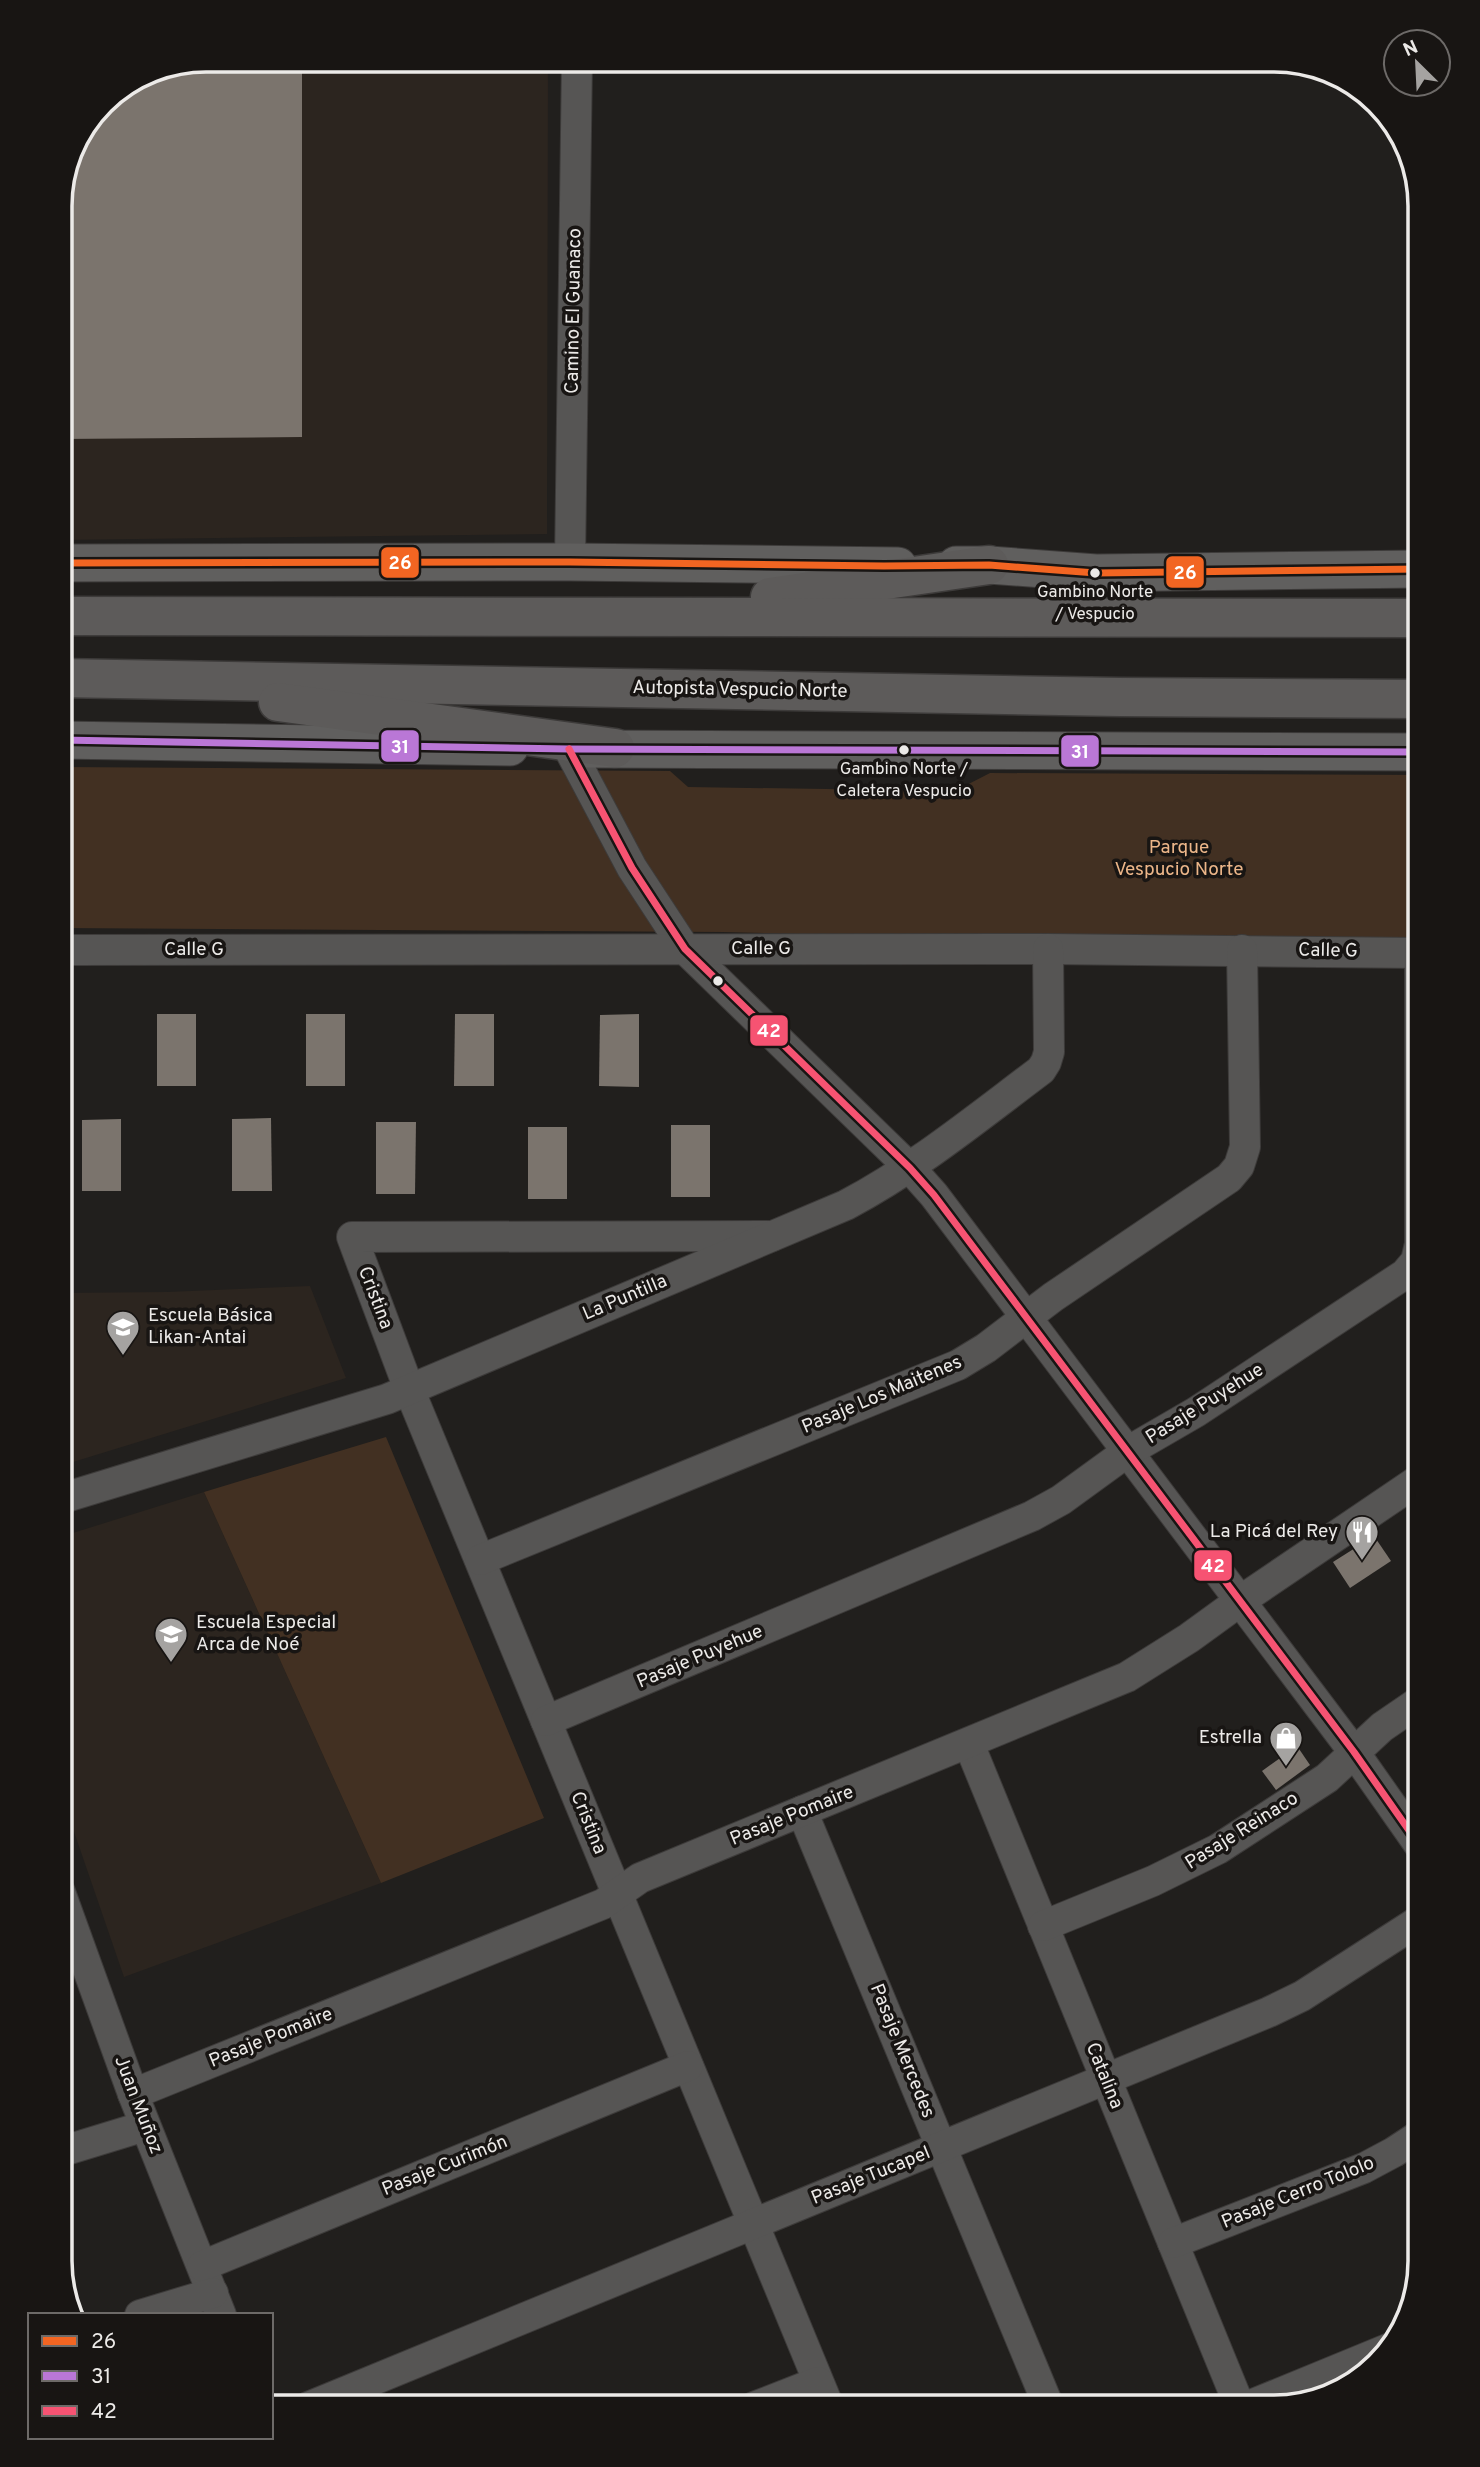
<svg xmlns="http://www.w3.org/2000/svg" width="1480" height="2467" font-family="Overpass,sans-serif">
  <style>
    .built { fill: #2c251f }
    .green { fill: #423022 }
    .building { fill: #7b746d }
    .lines { fill: none; stroke-linecap: round; stroke-linejoin: round }
    .minor-casing { stroke: #3d3b3a; stroke-width: 32 }
    .major-casing { stroke: #3d3b3a; stroke-width: 39 }
    .highway-casing { stroke: #3d3b3a; stroke-width: 41 }
    .minor { stroke: #565554; stroke-width: 30 }
    .major { stroke: #605f5e; stroke-width: 37 }
    .highway { stroke: #5d5b5a; stroke-width: 38 }
    .bus-1-casing { stroke: #181513; stroke-width: 12 }
    .bus-2-casing { stroke: #181513; stroke-width: 12 }
    .bus-3-casing { stroke: #181513; stroke-width: 12 }
    .bus-1 { stroke: #f26522; stroke-width: 7 }
    .bus-2 { stroke: #ba77d6; stroke-width: 7 }
    .bus-3 { stroke: #f65372; stroke-width: 7 }
    .bus-dot { fill: #eceae8; stroke: #181513; stroke-width: 2.5 }
    .labels { text-anchor: middle; dominant-baseline: central; stroke-width: 7; stroke-linejoin: round; paint-order: stroke }
    .bus-label { font-size: 17px; fill: #eceae8; stroke: #181513 }
    .street-label { font-size: 19px; fill: #eceae8; stroke: #181513 }
    .park-label { font-size: 19px; fill: #ecb689; stroke: #181513 }
    .poi-label { font-size: 19px; fill: #eceae8; stroke: #181513; text-anchor: start }
    .rim { fill: none; stroke: #eceae8; stroke-width: 3.5 }
    .line-badge { stroke: #181513; stroke-width: 2.5 }
    .badge-label { font-size: 19px; text-anchor: middle; font-weight: bold; fill: #fff }
  </style>
  <rect width="100%" height="100%" fill="#211f1d"/>
  <!-- built -->
  <g class="built">
    <polygon points="205,60 548,60 547,534 60,540 60,196 71,149 103,102 150,70"/>
    <polygon points="310,1286 346,1378 60,1466 60,1293 167,1292"/>
    <polygon points="204,1492 381,1883 124,1977 60,1791 60,1537"/>
  </g>
  <!-- green -->
  <g class="green">
    <polygon points="60,767 670,771 688,787 955,791 990,773 1420,775 1420,944 1181,944 722,932 60,928"/>
    <polygon points="386,1437 544,1818 381,1883 204,1492"/>
  </g>
  <!-- building -->
  <g class="building">
    <polygon points="205,60 302,60 302,437 60,439 60,196 71,149 103,102 150,70"/>
    <rect x="157" y="1014" width="39" height="72"/>
    <rect x="306" y="1014" width="39" height="72"/>
    <polygon points="455,1014 494,1014 494,1086 454,1086"/>
    <polygon points="639,1014 639,1087 599,1086 600,1015"/>
    <polygon points="271,1118 272,1191 232,1191 232,1119"/>
    <polygon points="121,1119 121,1191 82,1191 82,1120"/>
    <polygon points="376,1122 416,1122 415,1194 376,1194"/>
    <rect x="671" y="1125" width="39" height="72"/>
    <rect x="528" y="1127" width="39" height="72"/>
    <polygon points="1374,1536 1391,1561 1350,1588 1333,1562"/>
    <polygon points="1297,1746 1310,1765 1276,1790 1262,1771"/>
  </g>
  <g class="lines">
    <defs>
      <g id="minor">
        <polyline points="570,562 577,60"/>
        <polyline points="569,749 632,868 685,949 910,1168 934,1195 1354,1752 1420,1846"/>
        <polyline points="60,950 1048,949 1420,953"/>
        <polyline points="772,1236 352,1237 409,1389 829,2407"/>
        <path d="M60 1499 387 1399 846 1205C916 1168 977 1118 1041 1070L1046 1062 1049 1052 1048 949"/>
        <polyline points="480,1560 958,1365 986,1348 1053,1297 1229,1178 1239,1166 1245,1147 1242,950"/>
        <polyline points="546,1721 1032,1516 1061,1500 1127,1452 1196,1412 1405,1274 1416,1261 1420,1244 1420,953"/>
        <polyline points="969,1744 1240,2407"/>
        <polyline points="802,1811 1049,2407"/>
        <polyline points="60,1892 133,2094 221,2315"/>
        <polyline points="1043,1926 1153,1881 1218,1849 1327,1778 1382,1727 1420,1701"/>
        <polyline points="133,2094 603,1904 640,1878 1127,1677 1189,1638 1240,1601 1420,1479"/>
        <polyline points="60,2152 145,2126"/>
        <polyline points="1173,2243 1364,2168 1394,2152 1420,2135"/>
        <polyline points="202,2266 688,2066"/>
        <polyline points="140,2315 213,2293"/>
        <polyline points="308,2407 1269,2012 1302,1996 1420,1920"/>
        <polyline points="754,2407 818,2382"/>
        <polyline points="1246,2407 1390,2348"/>
      </g>
      <g id="major">
        <polyline points="60,563 570,562 898,566"/>
        <polyline points="956,565 989,565 1096,573 1420,569"/>
        <polyline points="60,740 510,747"/>
        <polyline points="586,749 1420,752"/>
      </g>
      <g id="highway">
        <polyline points="770,597 989,565"/>
        <polyline points="60,616 1420,618"/>
        <polyline points="60,678 1120,697 1420,699"/>
        <polyline points="278,702 615,748"/>
      </g>
    </defs>
    <!-- minor casing -->
    <use href="#minor" class="minor-casing"/>
    <!-- major casing -->
    <use href="#major" class="major-casing"/>
    <!-- highway casing -->
    <use href="#highway" class="highway-casing"/>
    <!-- minor -->
    <use href="#minor" class="minor"/>
    <!-- major -->
    <use href="#major" class="major"/>
    <!-- highway -->
    <use href="#highway" class="highway"/>
    <defs>
      <polyline id="bus-1" points="60,563 570,562 884,566 989,565 1096,573 1420,569"/>
      <polyline id="bus-2" points="60,740 569,749 1420,752"/>
      <polyline id="bus-3" points="569,749 632,868 685,949 910,1168 934,1195 1354,1752 1420,1846"/>
    </defs>
    <!-- bus-1 casing -->
    <use href="#bus-1" class="bus-1-casing"/>
    <!-- bus-2 casing -->
    <use href="#bus-2" class="bus-2-casing"/>
    <!-- bus-3 casing -->
    <use href="#bus-3" class="bus-3-casing"/>
    <!-- bus-1 -->
    <use href="#bus-1" class="bus-1"/>
    <!-- bus-2 -->
    <use href="#bus-2" class="bus-2"/>
    <!-- bus-3 -->
    <use href="#bus-3" class="bus-3"/>
  </g>
  <!-- icons -->
  <defs>
    <symbol id="school-pin" viewBox="-11 -11 22 30"><path d="M0 17L-7.5 6A9.5 9.5 0 1 1 7.5 6Z" fill="#a5a3a1" stroke="#181513"/><path d="M0-5L7-2L0 1L-7-2ZM-4 1L0 2.5L4 1V4Q0 6-4 4Z" fill="#fff"/></symbol>
    <symbol id="restaurant-pin" viewBox="-11 -11 22 30"><path d="M0 17L-7.5 6A9.5 9.5 0 1 1 7.5 6Z" fill="#a5a3a1" stroke="#181513"/><path d="M-5-6h1v4h1v-4h1v4h1v-4h1v5L-1.5 .5V6h-2V.5L-5-1ZM5-6V6H3V1.5H1.5Q1.5-4 5-6Z" fill="#fff"/></symbol>
    <symbol id="shop-pin" viewBox="-11 -11 22 30"><path d="M0 17L-7.5 6A9.5 9.5 0 1 1 7.5 6Z" fill="#a5a3a1" stroke="#181513"/><path d="M-5-2.5h2.3a2.7 3.5 0 0 1 5.4 0H5L5.5 6h-11ZM-1.5-2.5h3a1.5 2.3 0 0 0-3 0Z" fill="#fff"/></symbol>
  </defs>
  <g fill-rule="evenodd">
    <use href="#school-pin" x="104" y="1308" width="38" height="52"/>
    <use href="#restaurant-pin" x="1343" y="1513" width="38" height="52"/>
    <use href="#school-pin" x="152" y="1615" width="38" height="52"/>
    <use href="#shop-pin" x="1267" y="1719" width="38" height="52"/>
  </g>
  <!-- markers -->
  <g class="bus-dot">
    <circle cx="1095" cy="573" r="6"/>
    <circle cx="904" cy="750" r="6"/>
    <circle cx="718" cy="981" r="6"/>
  </g>
  <g class="labels">
    <!-- bus labels -->
    <g class="bus-label">
      <text x="1095" y="593">Gambino Norte<tspan x="1095" dy="22">/ Vespucio</tspan></text>
      <text x="904" y="770">Gambino Norte /<tspan x="904" dy="22">Caletera Vespucio</tspan></text>
    </g>
    <!-- street labels -->
    <g class="street-label">
      <text transform="translate(574 311) rotate(-89)">Camino El Guanaco</text>
      <text transform="translate(740 690) rotate(1)">Autopista Vespucio Norte</text>
      <text x="761" y="949">Calle G</text>
      <text x="194" y="950">Calle G</text>
      <text transform="translate(1328 951) rotate(1)">Calle G</text>
      <text transform="translate(375 1298) rotate(69)">Cristina</text>
      <text transform="translate(625 1298) rotate(-23)">La Puntilla</text>
      <text transform="translate(882 1395) rotate(-23)">Pasaje Los Maitenes</text>
      <text transform="translate(1205 1404) rotate(-32)">Pasaje Puyehue</text>
      <text transform="translate(700 1657) rotate(-23)">Pasaje Puyehue</text>
      <text transform="translate(792 1816) rotate(-22)">Pasaje Pomaire</text>
      <text transform="translate(588 1823) rotate(68)">Cristina</text>
      <text transform="translate(1242 1831) rotate(-32)">Pasaje Reinaco</text>
      <text transform="translate(271 2038) rotate(-22)">Pasaje Pomaire</text>
      <text transform="translate(902 2051) rotate(68)">Pasaje Mercedes</text>
      <text transform="translate(1104 2076) rotate(68)">Catalina</text>
      <text transform="translate(138 2105) rotate(69)">Juan Muñoz</text>
      <text transform="translate(445 2166) rotate(-22)">Pasaje Curimón</text>
      <text transform="translate(871 2176) rotate(-22)">Pasaje Tucapel</text>
      <text transform="translate(1298 2193) rotate(-22)">Pasaje Cerro Tololo</text>
    </g>
    <!-- park labels -->
    <g class="park-label">
      <text x="1179" y="848">Parque<tspan x="1179" dy="22">Vespucio Norte</tspan></text>
    </g>
    <!-- poi labels -->
    <g class="poi-label">
      <text x="148" y="1316">Escuela Básica<tspan x="148" dy="22">Likan-Antai</tspan></text>
      <text x="1338" y="1532" text-anchor="end">La Picá del Rey</text>
      <text x="196" y="1623">Escuela Especial<tspan x="196" dy="22">Arca de Noé</tspan></text>
      <text x="1262" y="1738" text-anchor="end">Estrella</text>
    </g>
  </g>
  <!-- crop -->
  <path d="M0 0H1480V2467H0ZM206 72H1274A134 134 0 0 1 1408 206V2261A134 134 0 0 1 1274 2395H206A134 134 0 0 1 72 2261V206A134 134 0 0 1 206 72Z" fill="#181513" fill-rule="evenodd"/>
  <path class="rim" d="M206 72H1274A134 134 0 0 1 1408 206V2261A134 134 0 0 1 1274 2395H206A134 134 0 0 1 72 2261V206A134 134 0 0 1 206 72Z"/>
  <g class="line-badge">
    <rect x="380" y="546" width="40" height="33" rx="7" fill="#f26522"/>
    <rect x="1165" y="555" width="40" height="34" rx="7" fill="#f26522"/>
    <rect x="380" y="729" width="40" height="34" rx="7" fill="#ba77d6"/>
    <rect x="1060" y="734" width="40" height="34" rx="7" fill="#ba77d6"/>
    <rect x="749" y="1014" width="40" height="33" rx="7" fill="#f65372"/>
    <rect x="1193" y="1549" width="40" height="33" rx="7" fill="#f65372"/>
  </g>
  <g class="badge-label">
    <text x="400" y="569">26</text>
    <text x="1185" y="579">26</text>
    <text x="400" y="753">31</text>
    <text x="1080" y="758">31</text>
    <text x="769" y="1037">42</text>
    <text x="1213" y="1572">42</text>
  </g>
  <!-- legend -->
  <rect x="28" y="2313" width="245" height="126" fill="#181513" stroke="#6d6a68" stroke-width="2"/>
  <rect x="42" y="2336" width="35" height="10" fill="#f26522" stroke="#6d6a68" stroke-width="2"/>
  <text x="91" y="2348" font-size="21" fill="#eceae8">26</text>
  <rect x="42" y="2371" width="35" height="10" fill="#ba77d6" stroke="#6d6a68" stroke-width="2"/>
  <text x="91" y="2383" font-size="21" fill="#eceae8">31</text>
  <rect x="42" y="2406" width="35" height="10" fill="#f65372" stroke="#6d6a68" stroke-width="2"/>
  <text x="91" y="2418" font-size="21" fill="#eceae8">42</text>
  <!-- north arrow -->
  <g transform="translate(1417 63) rotate(336)"><circle r="33" fill="#181513" stroke="#6d6a68" stroke-width="2"/>
  <path d="M0-5L12 26L0 18L-12 26Z" fill="#a5a3a1"/>
  <text y="-10" font-size="19" font-weight="bold" text-anchor="middle" fill="#eceae8">N</text>
  </g>
</svg>
